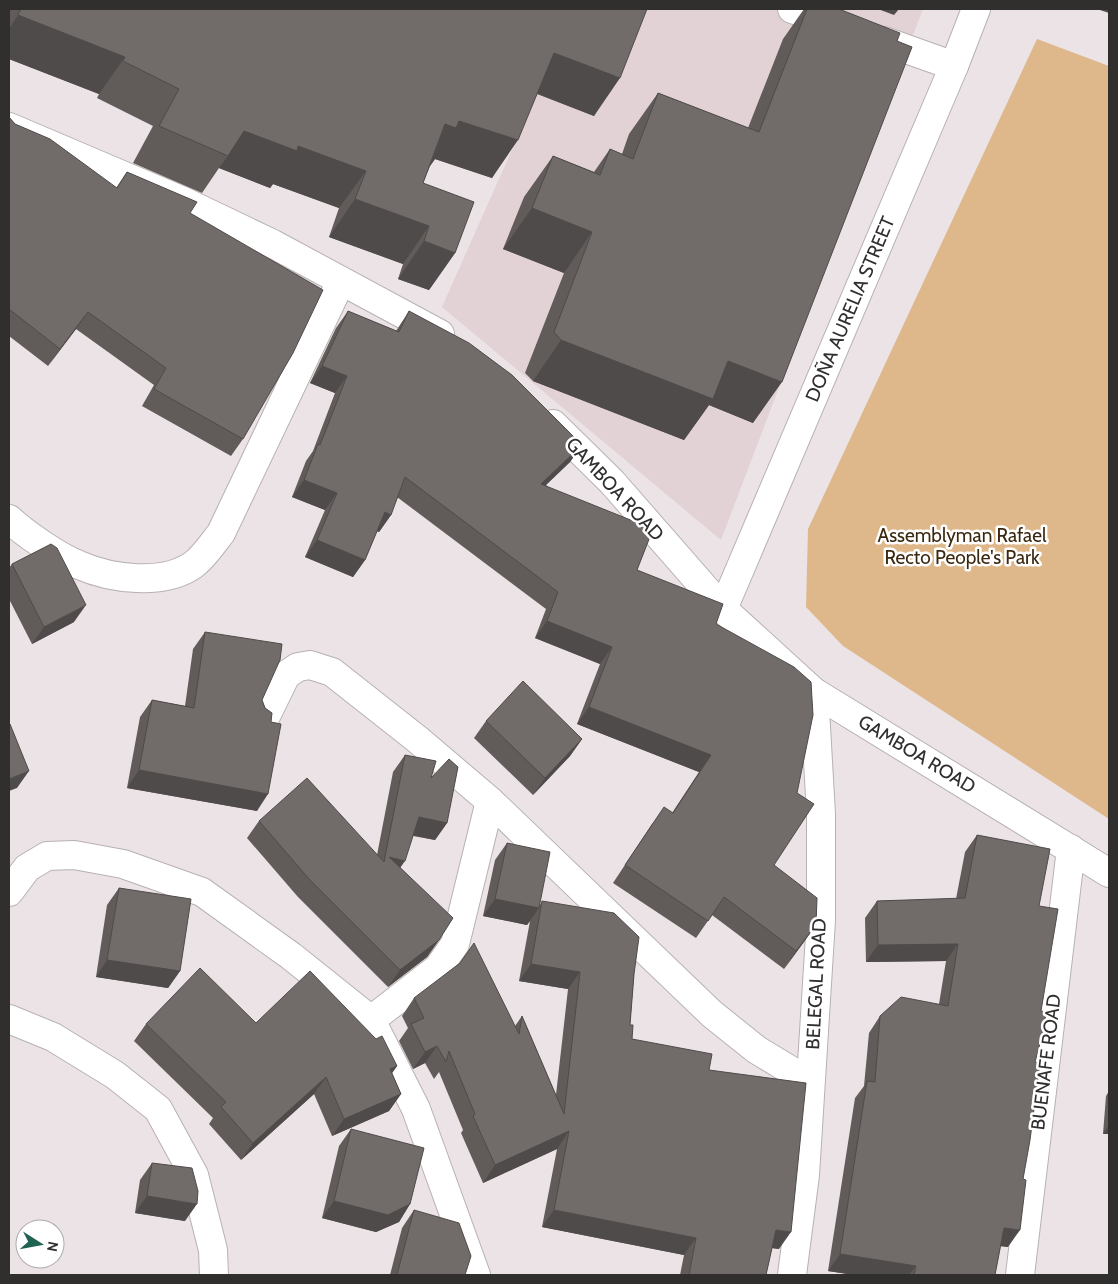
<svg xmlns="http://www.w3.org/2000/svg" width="1118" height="1284" font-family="Cabin,sans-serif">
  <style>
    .built { fill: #e2d2d5 }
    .green { fill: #deb88b }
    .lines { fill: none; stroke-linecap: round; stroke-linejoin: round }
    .minor-casing { stroke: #b8b1b2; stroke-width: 30 }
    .minor { stroke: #fff; stroke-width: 28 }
    .wall { fill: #615c5a }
    .shaded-wall { fill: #4f4b4a }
    .building { fill: #716b69; stroke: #4f4b4a }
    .labels { text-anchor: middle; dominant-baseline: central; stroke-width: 5; stroke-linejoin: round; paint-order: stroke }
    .street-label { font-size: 19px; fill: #312e2e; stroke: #fff }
    .park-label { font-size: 19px; fill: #3b2810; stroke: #fff }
  </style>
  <rect width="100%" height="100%" fill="#ebe3e5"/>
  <!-- built -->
  <polygon class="built" points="241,9 923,9 721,540 442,307 527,116"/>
  <!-- green -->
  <polygon class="green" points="1037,39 1109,66 1109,819 843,646 806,607 808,529"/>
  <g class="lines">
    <defs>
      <g id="minor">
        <polyline points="792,9 837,24"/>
        <polyline points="884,41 954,66"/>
        <polyline points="9,127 183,201 273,244 440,334"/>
        <polyline points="553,424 612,482 723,609 814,692 1109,873"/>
        <path d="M9 519C25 534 59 557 79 565 111 579 163 586 193 565 204 557 213 543 221 533L341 281"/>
        <polyline points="723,609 954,66 976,9"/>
        <polyline points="266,716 286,675 298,667 310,665 332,672 417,739 490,801 712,1014 757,1050 810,1082"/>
        <polyline points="9,892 27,868 47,856 74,855 123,864 202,892 291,956 371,1020 416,1109 476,1275"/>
        <polyline points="9,1019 53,1037 115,1075 158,1109 194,1175 213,1250 214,1275"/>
        <polyline points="371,1020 438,968 455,944 490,801"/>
        <polyline points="792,1275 805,1175 821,920 821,814 814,692"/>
        <polyline points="1020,1275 1071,849"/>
      </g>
    </defs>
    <!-- minor casing -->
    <use href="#minor" class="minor-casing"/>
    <!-- minor -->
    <use href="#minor" class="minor"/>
  </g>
  <!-- wall -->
  <g class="wall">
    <polygon points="9,9 647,9 594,116 537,94 492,178 435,159 430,166 423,183 455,253 429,290 398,279 403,264 329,237 339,208 273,184 270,188 219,168 202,193 133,163 153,126 97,98 99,94 9,59"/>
    <polygon points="804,9 839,9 753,423 709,405 684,440 533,381 525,373 564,273 503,249 524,197 553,156 594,172 610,149 622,154 629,134 658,93 748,128 783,39"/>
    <polygon points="9,117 15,124 116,188 127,172 190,213 243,439 231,456 142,406 154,385 76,329 48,366 9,336"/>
    <polygon points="348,311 396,331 409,311 582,445 570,462 546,485 637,570 716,624 774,865 816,925 784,969 712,915 696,938 613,883 652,824 672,813 699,772 577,724 600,664 535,638 546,609 397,497 391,515 379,532 377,531 365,560 353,577 305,557 325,510 292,497 306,461 313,451 335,393 310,383 336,328"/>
    <polygon points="12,564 74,622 32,644 9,599 9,568"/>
    <polygon points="205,632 262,700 271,722 257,811 127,788 140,717 152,700 185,706 193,649"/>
    <polygon points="486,721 582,739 570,756 533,795 474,738"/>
    <polygon points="405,755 431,778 447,823 435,840 413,836 400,867 439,940 427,957 388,987 298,897 247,838 259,821 377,855 393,772"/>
    <polygon points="977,835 1039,906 1041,1011 1008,1247 1000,1246 995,1275 854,1275 828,1271 855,1098 864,1086 869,1033 880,1016 939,1004 946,961 866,962 865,918 877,901 956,899 965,852"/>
    <polygon points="507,843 540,905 542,901 634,974 630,1025 632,1039 709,1070 779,1249 772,1248 766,1275 680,1275 684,1255 542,1227 557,1149 483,1183 461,1133 463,1130 439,1072 434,1079 425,1063 413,1069 399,1041 408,1028 402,1016 414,998 515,1026 522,1016 556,1095 568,989 519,981 530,921 527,925 483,916 495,860"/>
    <polygon points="119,888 180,971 168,988 96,977 107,905"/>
    <polygon points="256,1023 397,1066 392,1073 401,1094 389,1111 332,1136 314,1094 241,1160 209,1124 213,1118 134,1041 146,1024"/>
    <polygon points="1109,1091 1109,1134 1103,1134 1106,1096"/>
    <polygon points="351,1129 410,1204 399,1222 376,1232 322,1218 339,1146"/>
    <polygon points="152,1163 185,1221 135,1213 140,1180"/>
    <polygon points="414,1210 465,1275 390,1275 402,1228"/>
  </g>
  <!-- shaded-wall -->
  <g class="shaded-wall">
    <polygon points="878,9 899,9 894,15"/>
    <polygon points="1097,9 1109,9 1109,13"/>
    <polygon points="18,15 125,57 99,94 9,59 9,29"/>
    <polygon points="554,53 620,78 594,116 528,90"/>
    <polygon points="459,121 518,140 492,178 435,159 430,166 419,161 445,124"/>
    <polygon points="244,131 298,146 366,171 339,208 273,184 270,188 219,168 228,156"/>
    <polygon points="355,199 429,226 403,264 329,237"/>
    <polygon points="532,208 592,232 564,273 503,249"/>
    <polygon points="424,241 455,253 429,290 398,279"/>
    <polygon points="88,312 76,329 48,366 60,349"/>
    <polygon points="561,340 728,361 782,382 753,423 709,405 684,440 533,381"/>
    <polygon points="322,366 347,376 335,393 310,383"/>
    <polygon points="582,445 570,462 529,501 541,484"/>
    <polygon points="304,480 337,493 325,510 292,497"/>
    <polygon points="385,512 391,515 379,532 373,529"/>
    <polygon points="317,540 365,560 353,577 305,557"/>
    <polygon points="86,605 74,622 32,644 44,627"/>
    <polygon points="547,621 612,647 600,664 535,638"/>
    <polygon points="589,707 711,755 699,772 577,724"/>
    <polygon points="582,739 570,756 533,795 545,778"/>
    <polygon points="139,770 268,794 257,811 127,788"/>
    <polygon points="29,771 17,788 9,791 9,779"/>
    <polygon points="419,817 447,823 435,840 407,834"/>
    <polygon points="389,857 405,861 393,878"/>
    <polygon points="495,899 539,908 527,925 483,916"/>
    <polygon points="816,925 804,942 784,969 796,951"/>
    <polygon points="439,940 427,957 388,987 400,970"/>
    <polygon points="958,944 946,961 866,962 878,945"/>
    <polygon points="107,960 180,971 168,988 96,977"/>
    <polygon points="531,964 580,972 568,989 519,981"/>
    <polygon points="437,1046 425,1063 413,1069 425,1052"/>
    <polygon points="397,1066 385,1083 390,1069"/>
    <polygon points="326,1077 314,1094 241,1160 253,1143"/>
    <polygon points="401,1094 389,1111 332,1136 344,1119"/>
    <polygon points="1109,1125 1109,1134 1103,1134"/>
    <polygon points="569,1131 557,1149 483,1183 495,1165"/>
    <polygon points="147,1196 197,1204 185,1221 135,1213"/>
    <polygon points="334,1201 410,1204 399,1222 376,1232 322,1218"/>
    <polygon points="554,1210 696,1238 684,1255 542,1227"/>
    <polygon points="1004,1228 1020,1230 1008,1247 992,1245"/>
    <polygon points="776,1230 791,1232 779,1249 764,1247"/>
    <polygon points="840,1254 916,1266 909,1275 854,1275 828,1271"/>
  </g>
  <!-- building -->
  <g class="building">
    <polygon points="21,9 647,9 620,78 554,53 518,140 459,121 456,128 445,124 423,183 474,202 455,253 424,241 429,226 355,199 366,171 298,146 297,151 244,131 228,156 159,126 179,89 123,61 125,57 18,15"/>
    <polygon points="807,9 839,9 900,33 897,41 912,47 782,382 728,361 713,399 561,340 554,332 592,232 532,208 553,156 600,175 610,149 633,159 658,93 759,132"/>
    <polygon points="9,117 15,124 50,139 117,188 127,172 197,202 190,213 323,290 293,353 243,439 154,389 166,368 88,312 60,349 9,309"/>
    <polygon points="348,311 399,332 409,311 469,343 512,375 582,445 541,484 653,529 637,570 723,604 716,624 794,667 811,682 813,715 797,793 814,804 774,865 817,898 816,925 796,951 724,897 708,921 625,865 664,807 673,813 711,755 589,707 612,647 547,621 558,592 405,477 391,515 385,512 365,560 317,540 337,493 304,480 318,444 320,445 347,376 322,366"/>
    <polygon points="51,544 57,548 86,605 44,627 12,564"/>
    <polygon points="205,632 282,644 280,660 262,700 265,708 272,713 271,722 281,724 268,794 139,770 152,700 194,708"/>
    <polygon points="523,681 582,739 545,778 486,721"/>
    <polygon points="10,724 29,771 9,779 9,725"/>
    <polygon points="405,755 436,761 431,778 449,759 458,767 447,823 419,817 405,861 389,857 453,918 439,940 400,970 310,880 259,821 307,778 384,862"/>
    <polygon points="977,835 1050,849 1039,906 1058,909 1041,1011 1046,1012 1044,1029 1035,1062 1040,1063 1030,1140 1023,1179 1026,1180 1020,1230 1004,1228 995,1275 914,1275 916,1266 840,1254 867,1081 875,1082 880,1016 901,997 948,1006 958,944 878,945 877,901 965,898"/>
    <polygon points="507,843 550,852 539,908 495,899"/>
    <polygon points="119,888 191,899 180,971 107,960"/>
    <polygon points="542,901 614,913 639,937 634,974 630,1025 633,1025 632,1039 712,1054 709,1070 806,1083 791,1232 776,1230 766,1275 689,1275 696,1238 554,1210 569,1131 495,1165 473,1116 475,1114 449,1051 446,1062 437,1046 425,1052 411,1024 424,1018 414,998 460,963 474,943 519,1034 522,1016 564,1114 580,972 531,964"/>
    <polygon points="200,968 256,1023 310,971 376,1039 382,1036 397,1066 390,1069 401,1094 344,1119 326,1077 253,1143 221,1107 226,1102 146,1024"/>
    <polygon points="351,1129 424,1148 410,1204 388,1215 334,1201"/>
    <polygon points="152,1163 192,1168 198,1191 197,1204 147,1196"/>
    <polygon points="414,1210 459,1223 471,1256 465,1275 397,1275"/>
  </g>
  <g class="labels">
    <!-- street labels -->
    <g class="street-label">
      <text transform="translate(850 309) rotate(-67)">DOÑA AURELIA STREET</text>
      <text transform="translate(615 489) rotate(47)">GAMBOA ROAD</text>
      <text transform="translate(917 754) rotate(31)">GAMBOA ROAD</text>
      <text transform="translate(816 984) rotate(-87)">BELEGAL ROAD</text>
      <text transform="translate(1046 1062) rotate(-83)">BUENAFE ROAD</text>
    </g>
    <!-- park labels -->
    <g class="park-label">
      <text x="962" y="535">Assemblyman Rafael<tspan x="962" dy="22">Recto People's Park</tspan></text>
    </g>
  </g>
  <!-- border -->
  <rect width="1118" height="1284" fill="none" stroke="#312e2e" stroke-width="20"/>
  <!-- north arrow -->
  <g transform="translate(40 1244) rotate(101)"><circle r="24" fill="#ffffff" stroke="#adabab"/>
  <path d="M0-4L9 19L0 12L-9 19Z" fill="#206353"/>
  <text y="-8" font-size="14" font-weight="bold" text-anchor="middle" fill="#312e2e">N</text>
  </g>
</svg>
